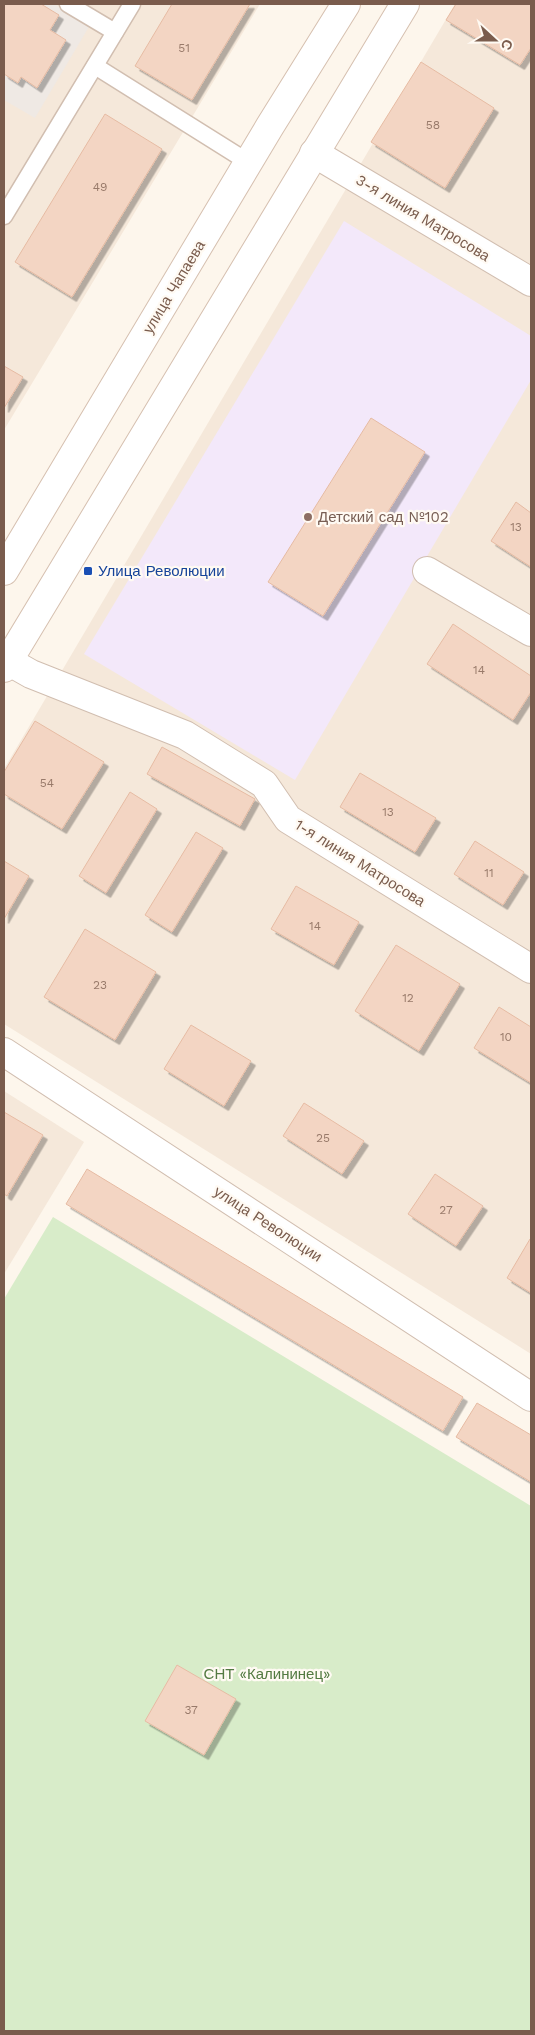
<svg xmlns="http://www.w3.org/2000/svg" width="535" height="2035" font-family="'Work Sans',sans-serif">
  <style>
    .residential { fill: #f5e8da }
    .industrial { fill: #efe9e4 }
    .education { fill: #f3e8fa }
    .green { fill: #d8ecc9 }
    .building { fill: #f3d5c3; stroke: #e6bba3; filter: url(#shadow) }
    .lines { fill: none; stroke-linecap: round; stroke-linejoin: round }
    .lane-casing { stroke: #d1beb0; stroke-width: 19 }
    .street-casing { stroke: #d1beb0; stroke-width: 30 }
    .secondary-casing { stroke: #d6c0b0; stroke-width: 30 }
    .lane { stroke: #fff; stroke-width: 16 }
    .street { stroke: #fff; stroke-width: 28 }
    .secondary { stroke: #fff; stroke-width: 28 }
    .education-dot { fill: #8d6e63; stroke: #fffaf3; stroke-width: 2 }
    .transit-dot { fill: #1a4fb4; stroke: #fffaf3; stroke-width: 2 }
    .labels { text-anchor: middle; dominant-baseline: central; stroke-width: 4.5; stroke-linejoin: round; paint-order: stroke }
    .number-label { font-size: 12px; fill: #987a6a }
    .street-label { font-size: 15px; fill: #7a5c4d; stroke: #fffaf3 }
    .education-label { font-size: 15px; fill: #785e54; stroke: #fffaf3; text-anchor: start }
    .transit-label { font-size: 15px; fill: #164399; stroke: #fffaf3; text-anchor: start }
    .park-label { font-size: 15px; fill: #537a41; stroke: #fffaf3 }
  </style>
  <defs>
    <filter id="shadow"><feDropShadow dx="4.5" dy="4.5" stdDeviation="0" flood-color="#0004"/></filter>
  </defs>
  <rect width="100%" height="100%" fill="#fdf6ec"/>
  <!-- residential -->
  <g class="residential">
    <polygon points="4,4 260,4 4,430"/>
    <polygon points="455,4 531,4 531,1354 4,1024 4,769"/>
    <polygon points="4,1091 84,1142 4,1274"/>
  </g>
  <!-- industrial -->
  <polygon class="industrial" points="4,4 54,4 90,25 35,118 4,100"/>
  <!-- education -->
  <polygon class="education" points="344,221 531,336 531,380 295,780 84,654"/>
  <!-- green -->
  <polygon class="green" points="53,1217 531,1506 531,2031 4,2031 4,1299"/>
  <!-- building -->
  <g class="building">
    <polygon points="4,4 41,4 59,15 50,30 66,40 37,88 21,77 18,83 4,74"/>
    <polygon points="172,4 250,4 192,100 135,66"/>
    <polygon points="456,4 531,4 531,48 520,65 446,20"/>
    <polygon points="421,62 494,108 445,188 371,142"/>
    <polygon points="105,114 162,149 72,297 15,262"/>
    <polygon points="4,366 23,377 4,408"/>
    <polygon points="371,418 425,452 323,616 268,582"/>
    <polygon points="516,502 531,513 531,567 491,541"/>
    <polygon points="453,624 531,676 531,692 513,720 427,664"/>
    <polygon points="35,721 104,762 62,829 4,794 4,772"/>
    <polygon points="162,747 255,799 240,826 147,774"/>
    <polygon points="360,773 436,818 415,852 340,807"/>
    <polygon points="130,792 157,809 106,893 79,876"/>
    <polygon points="196,832 223,848 172,932 145,915"/>
    <polygon points="475,841 524,872 503,905 454,874"/>
    <polygon points="4,861 29,876 4,919"/>
    <polygon points="296,886 359,922 334,965 271,929"/>
    <polygon points="85,929 156,972 115,1040 44,997"/>
    <polygon points="396,945 460,984 419,1051 355,1011"/>
    <polygon points="499,1007 531,1027 531,1083 474,1048"/>
    <polygon points="191,1025 251,1061 224,1106 164,1069"/>
    <polygon points="304,1103 364,1141 342,1174 283,1136"/>
    <polygon points="4,1112 43,1135 7,1196 4,1194"/>
    <polygon points="87,1169 463,1397 443,1431 66,1204"/>
    <polygon points="435,1174 483,1206 456,1246 408,1214"/>
    <polygon points="530,1239 531,1240 531,1293 507,1278"/>
    <polygon points="477,1403 531,1435 531,1482 456,1437"/>
    <polygon points="177,1665 236,1699 204,1755 145,1721"/>
  </g>
  <g class="lines">
    <defs>
      <g id="lane">
        <polyline points="68,4 115,32"/>
        <polyline points="95,66 248,162"/>
        <polyline points="4,216 132,4"/>
      </g>
      <g id="street">
        <polyline points="314,153 531,282"/>
        <polyline points="427,571 531,632"/>
        <polyline points="8,661 31,674 185,735 264,784 288,819 531,969"/>
        <polyline points="4,1052 531,1397"/>
      </g>
      <g id="secondary">
        <polyline points="4,571 270,126 346,4"/>
        <polyline points="4,668 405,4"/>
      </g>
    </defs>
    <!-- lane casing -->
    <use href="#lane" class="lane-casing"/>
    <!-- street casing -->
    <use href="#street" class="street-casing"/>
    <!-- secondary casing -->
    <use href="#secondary" class="secondary-casing"/>
    <!-- lane -->
    <use href="#lane" class="lane"/>
    <!-- street -->
    <use href="#street" class="street"/>
    <!-- secondary -->
    <use href="#secondary" class="secondary"/>
  </g>
  <!-- markers -->
  <circle class="education-dot" cx="308" cy="517" r="5"/>
  <rect class="transit-dot" x="83" y="566" width="10" height="10" rx="2.5"/>
  <g class="labels">
    <!-- number labels -->
    <g class="number-label">
      <text x="184" y="48">51</text>
      <text x="433" y="125">58</text>
      <text x="100" y="187">49</text>
      <text x="516" y="527">13</text>
      <text x="479" y="670">14</text>
      <text x="47" y="783">54</text>
      <text x="388" y="812">13</text>
      <text x="489" y="873">11</text>
      <text x="315" y="926">14</text>
      <text x="100" y="985">23</text>
      <text x="408" y="998">12</text>
      <text x="506" y="1037">10</text>
      <text x="323" y="1138">25</text>
      <text x="446" y="1210">27</text>
      <text x="191" y="1710">37</text>
    </g>
    <!-- street labels -->
    <g class="street-label">
      <text transform="translate(423 218) rotate(31)">3-я линия Матросова</text>
      <text transform="translate(174 287) rotate(-59)">улица Чапаева</text>
      <text transform="translate(360 863) rotate(32)">1-я линия Матросова</text>
      <text transform="translate(268 1224) rotate(33)">улица Революции</text>
    </g>
    <!-- education labels -->
    <g class="education-label">
      <text x="318" y="517">Детский сад №102</text>
    </g>
    <!-- transit labels -->
    <g class="transit-label">
      <text x="98" y="571">Улица Революции</text>
    </g>
    <!-- park labels -->
    <g class="park-label">
      <text x="267" y="1674">СНТ «Калининец»</text>
    </g>
  </g>
  <!-- border -->
  <rect width="535" height="2035" fill="none" stroke="#7a5c4d" stroke-width="10"/>
  <!-- north arrow -->
  <g transform="translate(495 40) rotate(111)" stroke="#fffaf3" stroke-width="4" paint-order="stroke">
  <path d="M0-4L9 19L0 12L-9 19Z" fill="#7a5c4d"/>
  <text y="-8" font-size="14" font-weight="bold" text-anchor="middle" fill="#7a5c4d">С</text>
  </g>
</svg>
